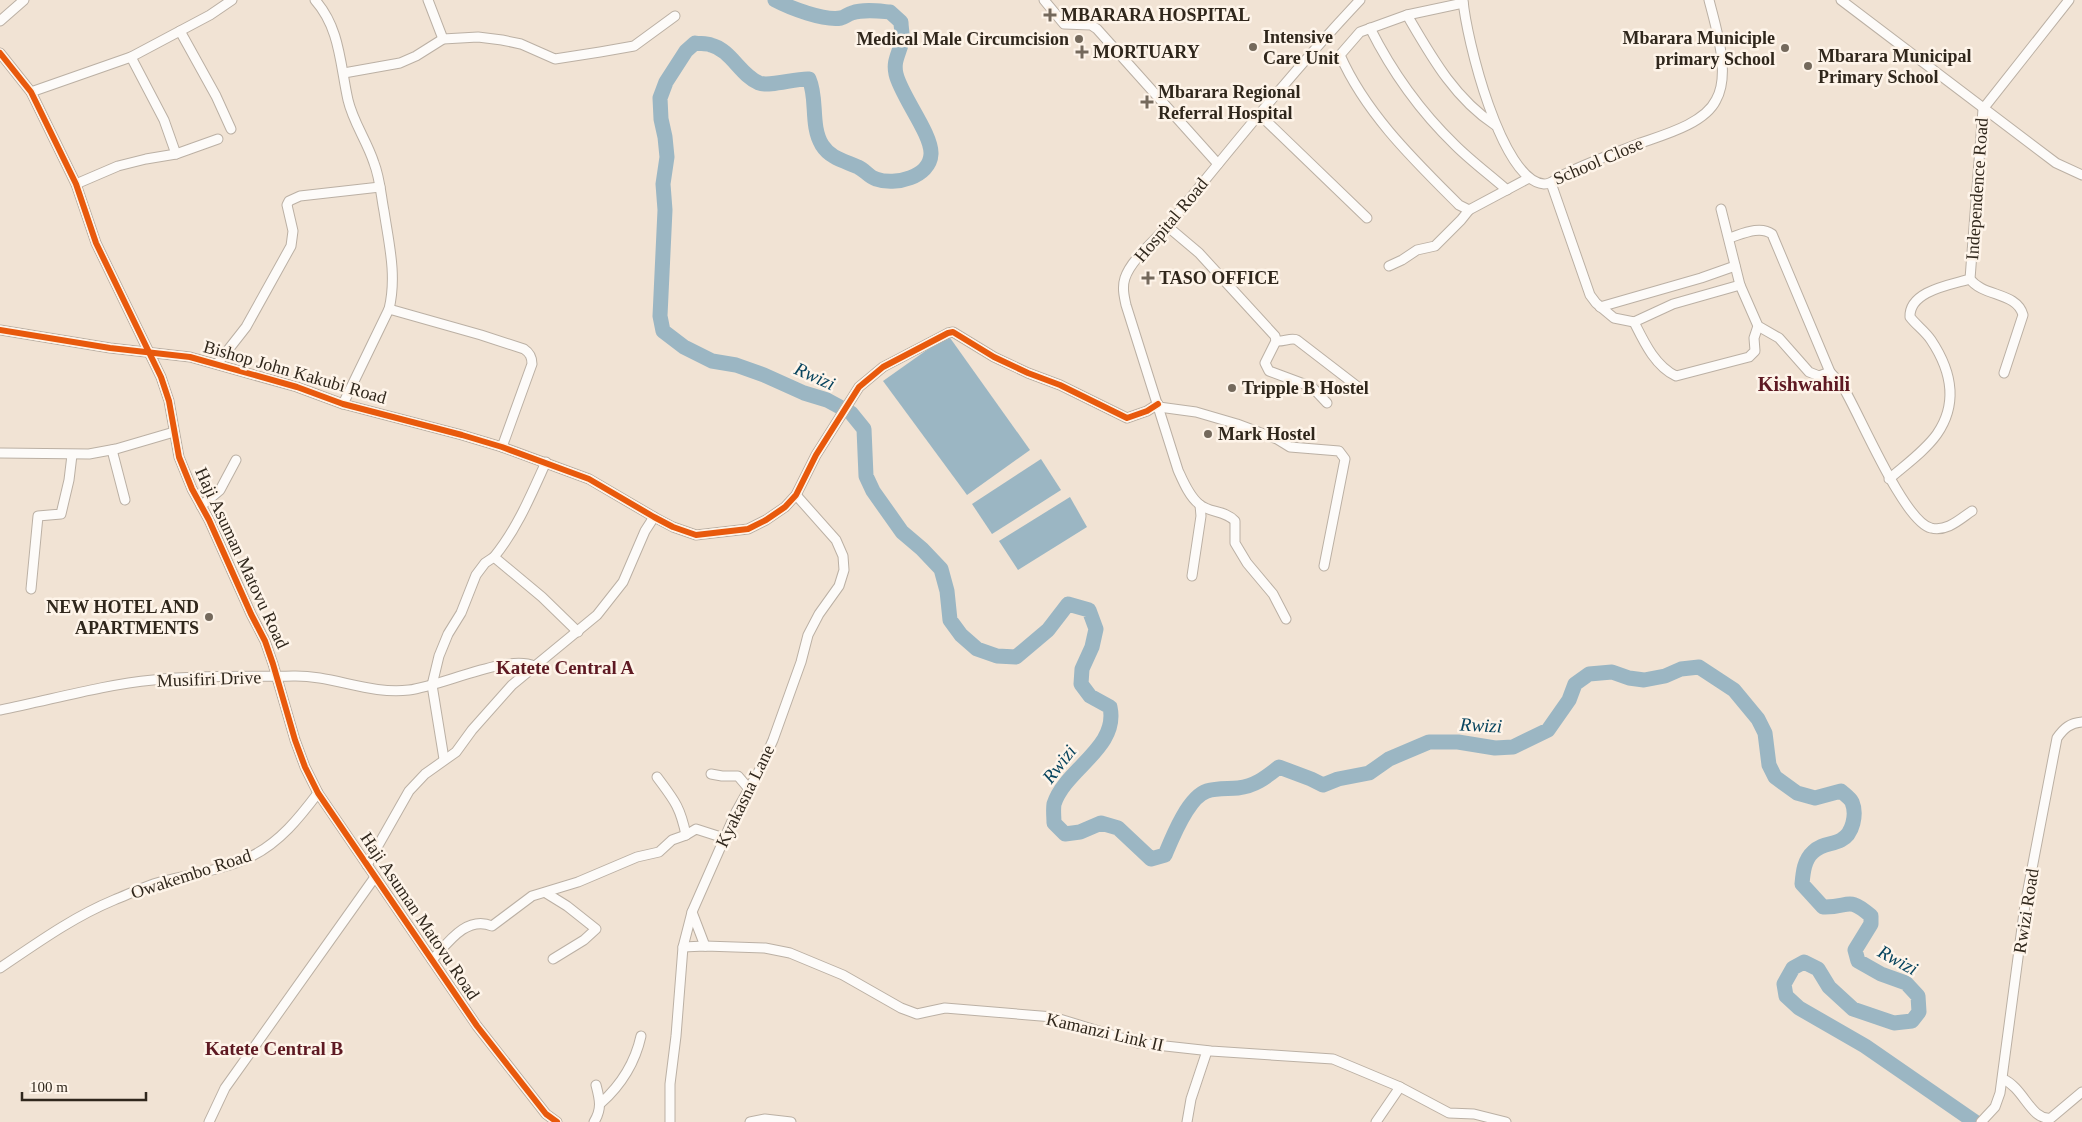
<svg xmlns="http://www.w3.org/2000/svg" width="2082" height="1122" font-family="'Times New Roman',serif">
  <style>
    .water { fill: #9bb6c3 }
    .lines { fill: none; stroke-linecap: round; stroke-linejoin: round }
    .river { stroke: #9bb6c3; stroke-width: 15 }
    .minor-casing { stroke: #bbb0a4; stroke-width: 11 }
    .minor { stroke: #fdfbf9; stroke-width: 9 }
    .cycleway-casing { stroke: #fef4e9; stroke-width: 9 }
    .cycleway { stroke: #e8590c; stroke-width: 6 }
    .poi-dot { fill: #74695c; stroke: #fef4e9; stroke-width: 2 }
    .labels { text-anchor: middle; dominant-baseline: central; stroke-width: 5; stroke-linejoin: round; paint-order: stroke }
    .poi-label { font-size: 18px; font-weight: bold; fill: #30271c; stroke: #fef4e9; text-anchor: start }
    .street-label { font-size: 18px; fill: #30271c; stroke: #fef4e9 }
    .water-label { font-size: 19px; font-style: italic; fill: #07445e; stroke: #fef4e9 }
    .neighbourhood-label { font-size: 19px; font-weight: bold; fill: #5e1922; stroke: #fef4e9 }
    .quarter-label { font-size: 20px; font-weight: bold; fill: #5e1922; stroke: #fef4e9 }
  </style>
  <rect width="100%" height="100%" fill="#f1e3d4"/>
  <!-- water -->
  <g class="water">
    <polygon points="948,335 1030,450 967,495 883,381"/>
    <polygon points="1041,459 1061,490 992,534 972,504"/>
    <polygon points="1070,497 1087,527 1018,570 999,541"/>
  </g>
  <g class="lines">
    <!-- river -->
    <path class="river" d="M775 0C790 8 824 21 841 18 845 17 848 14 852 13 864 9 878 11 890 12L901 22C901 28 903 36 902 41 899 54 893 61 896 74 901 96 932 134 931 154 930 177 895 186 876 179 869 177 865 170 858 167 845 161 830 158 822 145 810 125 818 99 809 79 796 78 770 87 759 83 740 75 731 50 711 45 706 43 700 44 695 43L686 51 666 82 660 98 661 119 665 137 667 157 663 184 665 210 660 316 663 331 684 347 712 361 736 365 764 375 804 393 827 400 851 413 864 429 866 476 873 491 902 532 922 549 941 569 947 591 950 620 961 635 977 649 997 656 1016 657 1048 630 1068 604 1089 610 1096 629 1092 647 1082 669 1081 684 1090 696 1110 707C1119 748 1065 769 1054 804 1053 810 1054 817 1054 823L1065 834 1080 832 1101 823 1118 828 1151 859 1165 855C1172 838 1188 797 1207 791 1217 788 1228 789 1238 788 1255 786 1265 778 1279 767L1311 779 1323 785 1338 779 1369 773 1389 759 1429 742H1458L1495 748 1513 747 1548 730 1569 700 1575 684 1589 674 1612 672 1629 678 1644 680 1665 676 1681 669 1699 667 1734 690 1758 719 1765 733 1769 765 1775 777 1797 793 1815 798 1841 791C1844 794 1850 798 1852 802 1857 814 1853 834 1841 840 1832 845 1822 843 1813 852 1804 860 1803 873 1802 884L1823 907C1850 908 1847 895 1871 916V924L1855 950 1858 961 1881 974 1906 983 1918 996 1919 1012 1912 1021 1894 1023 1853 1009 1829 987 1818 969 1804 962 1793 968 1784 984 1786 996 1799 1008 1865 1046 1975 1122"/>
    <defs>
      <g id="minor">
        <path d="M315 0C340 28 340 64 348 100 353 122 367 141 374 163 380 178 381 196 384 211 389 244 397 276 389 309L343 404"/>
        <polyline points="428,0 443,39"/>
        <polyline points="1044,0 1064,24 1091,25 1097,29 1218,164"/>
        <path d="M1463 0C1466 37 1501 181 1544 184 1552 184 1555 179 1561 176 1585 164 1610 155 1635 145 1659 136 1704 125 1716 100 1731 74 1716 28 1709 0"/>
        <polyline points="1841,0 2056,163 2082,175"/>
        <path d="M1463 3 1407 15 1360 32 1340 55C1366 114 1414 160 1459 205L1469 210 1529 178"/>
        <path d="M1407 15C1431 56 1454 98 1495 125"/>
        <polyline points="0,21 24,0"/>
        <path d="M1370 28C1391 70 1421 112 1455 145 1471 161 1490 175 1507 190"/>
        <polyline points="180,31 216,96 231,129"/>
        <polyline points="0,53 31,92 76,184 96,243 161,377 169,401 179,457 192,489 209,520 251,614 265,641 273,664 295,740 305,767 318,793 477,1026 546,1114 557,1122"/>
        <polyline points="131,57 164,120 176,154"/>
        <polyline points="344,73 400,63 416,56 443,39 478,37 502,40 521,44 555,59 600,52 634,46 675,16"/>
        <polyline points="31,92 131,57 210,15 232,0"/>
        <polyline points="1259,114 1367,218"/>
        <polyline points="1551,183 1590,295 1596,303 1614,318 1634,322 1673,304 1740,285 1721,209"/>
        <polyline points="76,184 118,166 146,159 176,154 218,139"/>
        <polyline points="1167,226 1199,253 1275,336 1276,341 1265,363 1269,371 1312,387 1327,403"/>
        <path d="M1729 238C1742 234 1760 225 1772 234L1830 372C1834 377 1840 381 1843 387 1859 413 1904 522 1931 528 1947 532 1960 519 1972 511"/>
        <polyline points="1389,266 1402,260 1417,250 1435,246 1461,220 1469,210"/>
        <polyline points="1740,285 1758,326 1779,338 1809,372 1819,376 1830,372"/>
        <polyline points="1600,307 1701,278 1735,266"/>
        <path d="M389 309 481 335 524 349C530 353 532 357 532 364L502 447"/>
        <path d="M1634 322C1644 342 1655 366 1676 376L1749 357 1755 351 1754 338 1758 326"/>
        <polyline points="0,330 110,348 190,357 297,387 343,404 462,435 502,447 589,479 654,517 673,527 696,535 748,529 766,520 785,507 796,495 816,455 859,387 883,367 948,333 953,332 994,357 1028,373 1060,385 1127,418 1147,411 1158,404"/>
        <path d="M1276 341C1283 342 1292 337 1297 340L1362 390"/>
        <polyline points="217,364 246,327 291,246 293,231 287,205 289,201 300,196 380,187"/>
        <path d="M2004 373 2023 315C2017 292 1983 297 1970 279L1983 109 2069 0"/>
        <polyline points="1159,407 1196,412 1237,424 1277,439 1290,447 1339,451 1345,459 1324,566"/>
        <polyline points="112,450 125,500"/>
        <polyline points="0,453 89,454 116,449 174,432"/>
        <path d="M546 462C531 495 517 529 494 557L542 597 578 632"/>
        <path d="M1889 479C1905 465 1925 451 1937 434 1959 402 1951 370 1931 340 1925 331 1916 325 1910 317 1909 291 1950 285 1970 279"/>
        <polyline points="201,506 220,490 236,460"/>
        <polyline points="1192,576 1201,516 1200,505"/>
        <polyline points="31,589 38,516 61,514 69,480 72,455"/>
        <path d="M1286 619 1273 594 1247 563 1235 543V521C1225 510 1209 513 1199 504 1189 496 1183 481 1178 470L1126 305C1124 296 1122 287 1125 278 1131 259 1157 239 1170 223 1232 147 1293 71 1360 0"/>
        <path d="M0 710C51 700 101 685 153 680 199 675 247 677 293 676 332 675 370 695 409 690 442 686 507 654 534 666"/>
        <polyline points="444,759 432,685 439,656 448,634 461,613 476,575 485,563 494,557"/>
        <polyline points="711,774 722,776 738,776 749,789"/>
        <path d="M657 777C674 800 680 806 686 835"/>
        <polyline points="367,865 409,791 425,774 456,752 472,730 512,685 597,615 623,582 645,531 654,517"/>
        <polyline points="546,893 567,906 596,929 584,940 553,959"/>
        <polyline points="692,912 705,946"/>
        <polyline points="683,947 705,946 765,948 790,953 843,975 901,1008 917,1014 945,1008 1053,1017 1138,1043 1211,1051 1333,1059 1400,1087 1449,1113 1474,1114 1506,1122"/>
        <path d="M432 960C447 944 466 915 492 926L532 896 578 882 637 857 659 852 672 840 686 835 696 829 724 838"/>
        <path d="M0 968C37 943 73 917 114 900 129 894 145 886 160 882 191 874 224 870 252 856 280 842 299 818 318 793"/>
        <path d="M2003 1079C2024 1088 2031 1121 2051 1118L2082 1092"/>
        <path d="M601 1103C621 1085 635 1063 641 1036"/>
        <polyline points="209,1122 225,1088 375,877"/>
        <path d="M594 1122C602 1109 600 1100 596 1085"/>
        <polyline points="670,1122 670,1084 676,1036 683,947 692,912 736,812 759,771 773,740 801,662 808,635 819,614 839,586 844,570 843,556 836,540 796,495"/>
        <polyline points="750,1122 765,1119 791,1122"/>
        <polyline points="1187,1122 1191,1099 1207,1051"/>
        <polyline points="1376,1122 1400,1087"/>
        <path d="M1981 1122 1995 1107 2000 1093 2025 905 2057 738C2064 728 2070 723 2082 722"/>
      </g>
    </defs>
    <!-- minor casing -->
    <use href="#minor" class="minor-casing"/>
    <!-- minor -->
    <use href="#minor" class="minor"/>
    <defs>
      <g id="cycleway">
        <polyline points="0,53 31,92 76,184 96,243 161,377 169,401 179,457 192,489 209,520 251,614 265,641 273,664 295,740 305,767 318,793 477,1026 546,1114 557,1122"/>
        <polyline points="0,330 110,348 190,357 297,387 343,404 462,435 502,447 589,479 654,517 673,527 696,535 748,529 766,520 785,507 796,495 816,455 859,387 883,367 948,333 953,332 994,357 1028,373 1060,385 1127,418 1147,411 1158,404"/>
      </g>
    </defs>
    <!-- cycleway casing -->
    <use href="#cycleway" class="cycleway-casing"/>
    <!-- cycleway -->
    <use href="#cycleway" class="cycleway"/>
  </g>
  <!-- markers -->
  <g class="poi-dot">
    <path d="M1047.5 7.5h5v5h5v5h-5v5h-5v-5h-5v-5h5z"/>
    <circle cx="1079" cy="39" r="5"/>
    <circle cx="1253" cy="47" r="5"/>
    <circle cx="1785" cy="48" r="5"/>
    <path d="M1079.5 44.5h5v5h5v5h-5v5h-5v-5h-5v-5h5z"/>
    <circle cx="1808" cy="66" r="5"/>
    <path d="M1144.5 94.5h5v5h5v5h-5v5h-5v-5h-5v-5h5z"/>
    <path d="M1145.5 270.5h5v5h5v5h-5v5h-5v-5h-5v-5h5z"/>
    <circle cx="1232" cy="388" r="5"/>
    <circle cx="1208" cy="434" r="5"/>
    <circle cx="209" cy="617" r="5"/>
  </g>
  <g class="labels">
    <!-- poi labels -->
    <g class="poi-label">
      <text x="1061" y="15">MBARARA HOSPITAL</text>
      <text x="1263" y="37">Intensive<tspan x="1263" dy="21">Care Unit</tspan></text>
      <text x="1775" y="38" text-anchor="end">Mbarara Municiple<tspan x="1775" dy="21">primary School</tspan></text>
      <text x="1069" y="39" text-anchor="end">Medical Male Circumcision</text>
      <text x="1093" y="52">MORTUARY</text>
      <text x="1818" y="56">Mbarara Municipal<tspan x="1818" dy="21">Primary School</tspan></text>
      <text x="1158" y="92">Mbarara Regional<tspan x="1158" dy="21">Referral Hospital</tspan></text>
      <text x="1159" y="278">TASO OFFICE</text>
      <text x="1242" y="388">Tripple B Hostel</text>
      <text x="1218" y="434">Mark Hostel</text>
      <text x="199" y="607" text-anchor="end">NEW HOTEL AND<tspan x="199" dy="21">APARTMENTS</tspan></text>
    </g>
    <!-- street labels -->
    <g class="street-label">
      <text transform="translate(1598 161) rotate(-23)">School Close</text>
      <text transform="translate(1977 189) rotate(-86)">Independence Road</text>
      <text transform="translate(1171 220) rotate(-50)">Hospital Road</text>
      <text transform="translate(295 372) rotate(16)">Bishop John Kakubi Road</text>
      <text transform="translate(242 558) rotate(65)">Haji Asuman Matovu Road</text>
      <text transform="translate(209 679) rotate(-2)">Musifiri Drive</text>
      <text transform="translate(745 796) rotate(-64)">Kyakasna Lane</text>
      <text transform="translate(191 874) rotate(-18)">Owakembo Road</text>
      <text transform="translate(2026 911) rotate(-81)">Rwizi Road</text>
      <text transform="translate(420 916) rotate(56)">Haji Asuman Matovu Road</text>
      <text transform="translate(1105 1032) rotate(13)">Kamanzi Link II</text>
    </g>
    <!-- water labels -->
    <g class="water-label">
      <text transform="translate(815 376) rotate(24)">Rwizi</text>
      <text transform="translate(1481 725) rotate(3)">Rwizi</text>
      <text transform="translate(1059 764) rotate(-52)">Rwizi</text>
      <text transform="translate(1898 960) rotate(29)">Rwizi</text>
    </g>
    <!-- neighbourhood labels -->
    <g class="neighbourhood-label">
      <text x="565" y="667">Katete Central A</text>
      <text x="274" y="1048">Katete Central B</text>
    </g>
    <!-- quarter labels -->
    <g class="quarter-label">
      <text x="1804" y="384">Kishwahili</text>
    </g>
  </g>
  <!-- scale -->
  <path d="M22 1092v8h124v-8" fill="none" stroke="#30271c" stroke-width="2.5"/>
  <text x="30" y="1092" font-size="15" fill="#30271c" stroke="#fef4e9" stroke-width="4" paint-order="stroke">100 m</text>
</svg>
